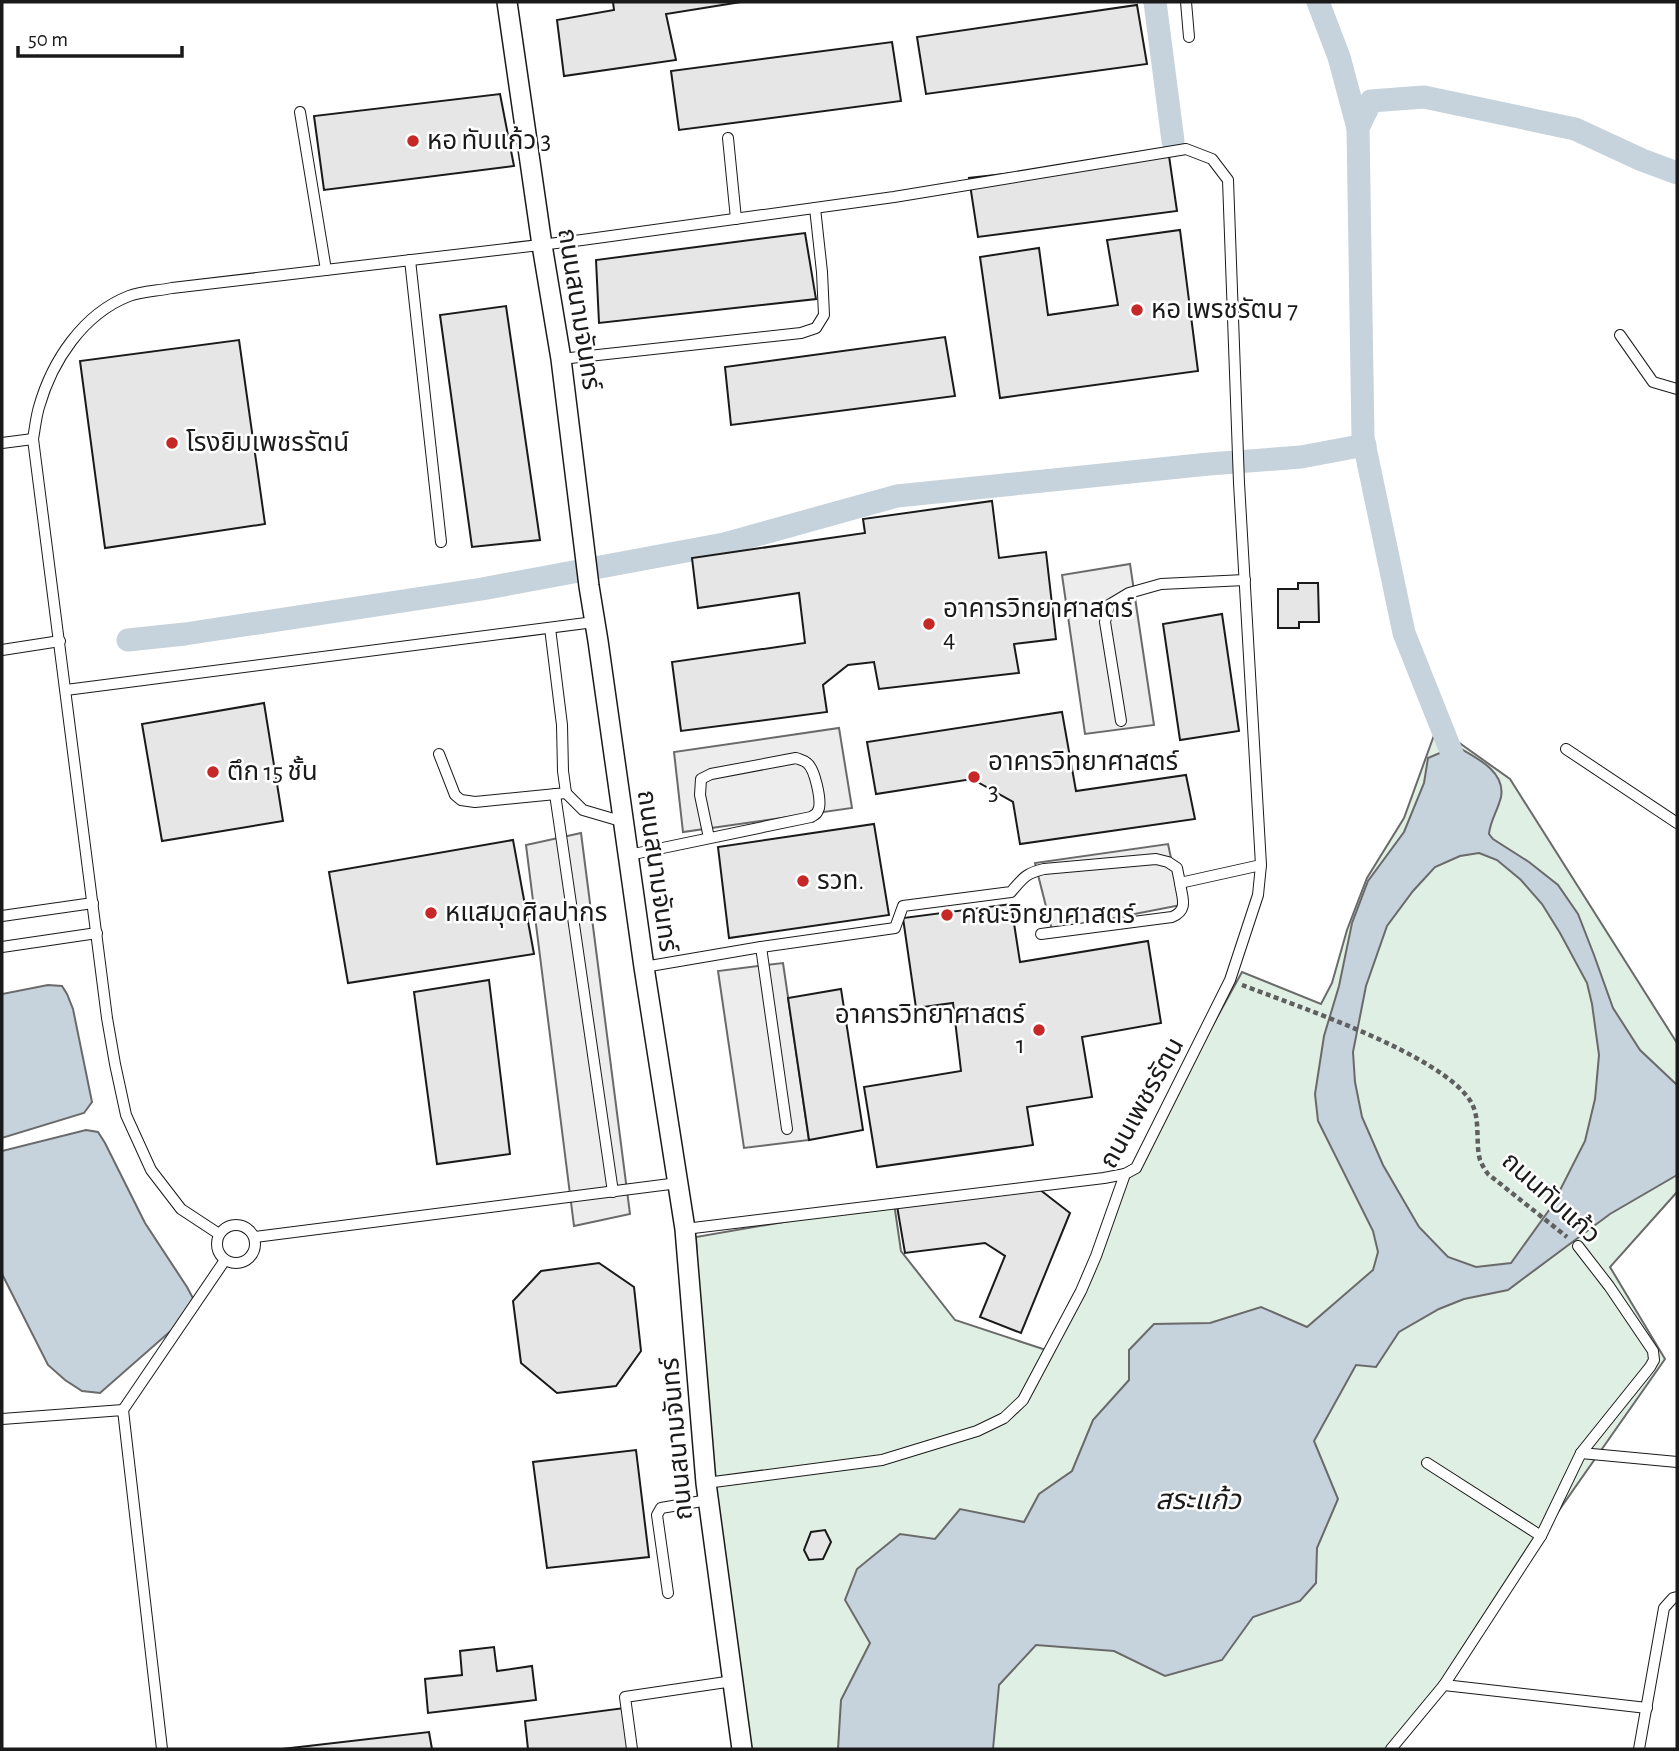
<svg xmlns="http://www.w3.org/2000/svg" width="1679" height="1751" font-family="'Alegreya Sans','Noto Sans Thai',sans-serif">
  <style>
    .green { fill: #e0efe3; stroke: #6a6a6a; stroke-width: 2 }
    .parking { fill: #ededed; stroke: #6a6a6a; stroke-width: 2 }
    .water { fill: #c6d2dc; stroke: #6a6a6a; stroke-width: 2; fill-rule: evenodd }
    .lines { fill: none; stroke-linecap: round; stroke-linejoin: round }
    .canal { stroke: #c6d2dc; stroke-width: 23 }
    .building { fill: #e6e6e6; stroke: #1a1a1a; stroke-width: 2 }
    .lane-casing { stroke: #1a1a1a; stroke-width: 12 }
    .street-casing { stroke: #1a1a1a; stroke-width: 22 }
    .path { stroke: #5f5f5f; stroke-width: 4.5; stroke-dasharray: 5 3.5; stroke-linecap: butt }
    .lane { stroke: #fff; stroke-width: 10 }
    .street { stroke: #fff; stroke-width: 19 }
    .poi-dot { fill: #c62828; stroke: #fff; stroke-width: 2.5 }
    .labels { text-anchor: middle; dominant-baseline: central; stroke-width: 5; stroke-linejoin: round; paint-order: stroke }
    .poi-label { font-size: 26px; fill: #1a1a1a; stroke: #fff; text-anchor: start }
    .street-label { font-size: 26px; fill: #1a1a1a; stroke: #fff }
    .water-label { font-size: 28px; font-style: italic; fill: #1a1a1a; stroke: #fff }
  </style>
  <rect width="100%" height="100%" fill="#fff"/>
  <!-- green -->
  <polygon class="green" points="1437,727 1510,779 1677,1043 1677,1192 1610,1267 1665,1359 1541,1536 1442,1684 1388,1749 742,1749 706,1483 696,1237 894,1203 901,1251 955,1320 1049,1351 1126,1183 1242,972 1321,1004 1332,983 1347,930 1367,878 1404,818"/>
  <!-- parking -->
  <g class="parking">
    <polygon points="1130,564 1154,725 1085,734 1062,575"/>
    <polygon points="839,728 852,808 683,832 674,752"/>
    <polygon points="581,833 630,1214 574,1226 526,845"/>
    <polygon points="1168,844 1181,905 1052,930 1035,863"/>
    <polygon points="783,963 809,1140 744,1148 718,971"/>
  </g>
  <!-- water -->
  <g class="water">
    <path d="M1456 746C1475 757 1506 771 1501 797 1498 810 1490 821 1489 834L1493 839 1529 862 1558 885 1578 914 1594 955 1613 1008 1640 1050 1677 1085V1175L1610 1214 1508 1290 1464 1299 1439 1309 1399 1332 1376 1367 1356 1365 1314 1441 1338 1499 1317 1548 1316 1583 1300 1601 1253 1617 1222 1660 1165 1676 1114 1651 1036 1645 999 1685 993 1749H838L841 1700 870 1643 845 1600 857 1569 900 1534 935 1539 960 1509 1024 1522 1039 1494 1072 1471 1093 1420 1129 1380V1350L1154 1324 1210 1323 1261 1307 1307 1327 1373 1270 1378 1252 1373 1231 1318 1121 1315 1094 1324 1036 1339 986 1352 923 1368 881 1404 832 1424 783 1428 758ZM1479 853 1497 860 1521 880 1542 904 1560 933 1587 983 1592 1004 1599 1055 1595 1099 1585 1141 1552 1206 1511 1263 1476 1267 1448 1257 1419 1227 1383 1165 1362 1117 1355 1082 1353 1052 1366 986 1387 926 1413 891 1435 867 1460 856Z"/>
    <polygon points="48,985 62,986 67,994 73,1009 92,1102 84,1113 2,1138 2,994"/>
    <polygon points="86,1130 98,1132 105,1143 145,1223 187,1287 195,1302 189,1315 100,1393 82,1391 65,1380 48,1365 2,1274 2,1151"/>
  </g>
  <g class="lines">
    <!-- canal -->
    <g class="canal">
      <polyline points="1155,2 1173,141"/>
      <polyline points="1318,2 1339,57 1358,128"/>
      <polyline points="128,640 185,634 482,589 724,544 897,496 1209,464 1301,457 1365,445"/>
      <polyline points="1456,777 1455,761 1404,633 1363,438 1358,128 1371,101 1424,97 1575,129 1642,160 1677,173"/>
    </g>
  </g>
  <!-- building -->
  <g class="building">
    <polygon points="613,2 741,2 666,14 676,60 564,76 557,20 614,10"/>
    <polygon points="1137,5 1147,64 926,94 917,37"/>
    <polygon points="892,42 901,101 679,130 671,71"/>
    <polygon points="500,94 514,166 324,190 314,116"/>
    <polygon points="1169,156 1177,211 978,237 969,178"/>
    <polygon points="1180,230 1198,371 1000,398 980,257 1039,248 1048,315 1118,305 1107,240"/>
    <polygon points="805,233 816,299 599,323 596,260"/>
    <polygon points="506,306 540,540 472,547 440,315"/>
    <polygon points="945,337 955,396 731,425 725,367"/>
    <polygon points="239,340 265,524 105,548 80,361"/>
    <polygon points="992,501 999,558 1046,552 1056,639 1014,644 1019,673 879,689 874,662 848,665 823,685 827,712 681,731 672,662 805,643 799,593 698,608 692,558 865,533 863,519"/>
    <polygon points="1298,583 1318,583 1319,622 1299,622 1299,628 1278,628 1278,589 1298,589"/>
    <polygon points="1222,614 1239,731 1180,740 1163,624"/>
    <polygon points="264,703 283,821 162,841 142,724"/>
    <polygon points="1062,712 1076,791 1186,775 1195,819 1020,844 1013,802 972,779 876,794 867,742"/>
    <polygon points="874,824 889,915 729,938 718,847"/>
    <polygon points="513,840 534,954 348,983 329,872"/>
    <polygon points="1011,904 1020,962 1148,941 1161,1023 1082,1037 1092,1097 1027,1107 1033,1145 877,1167 864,1087 961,1071 953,1003 916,1008 903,918"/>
    <polygon points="489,980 510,1154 437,1164 414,992"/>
    <polygon points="841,989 863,1130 809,1140 788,998"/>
    <polygon points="1039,1189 1070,1213 1021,1333 980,1317 1005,1256 985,1243 905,1253 897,1206"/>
    <polygon points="599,1263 634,1287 641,1351 616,1386 557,1393 521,1363 513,1301 541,1271"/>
    <polygon points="636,1450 649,1557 547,1568 533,1462"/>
    <polygon points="825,1530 831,1542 823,1559 809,1560 804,1550 811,1532"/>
    <polygon points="494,1647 497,1671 532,1666 536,1700 428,1713 425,1679 462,1675 460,1651"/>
    <polygon points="624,1708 629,1749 528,1749 525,1721"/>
    <polygon points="429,1732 432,1749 282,1749"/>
  </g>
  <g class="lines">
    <defs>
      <g id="lane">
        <polyline points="1186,2 1189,37"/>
        <polyline points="300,112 326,270"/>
        <polyline points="728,138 736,219"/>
        <polyline points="410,260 441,542"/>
        <polyline points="1620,335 1653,382 1677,389"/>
        <polyline points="561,359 801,333 816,328 824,315 822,272 815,208"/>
        <polyline points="2,443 33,439"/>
        <polyline points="2,650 60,641"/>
        <polyline points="66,690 594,622"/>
        <polyline points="1121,721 1105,622 1109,605 1129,593 1161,584 1245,580"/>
        <polyline points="1566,749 1677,823"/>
        <polyline points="439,754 455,795 461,800 475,802 566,793 563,771 562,725 550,628"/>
        <polyline points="566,793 583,810 624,822"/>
        <polyline points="555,794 613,1192"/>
        <path d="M629 855 811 817C816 814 817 814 819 808 821 799 815 769 807 763 804 760 801 760 796 758L711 774 701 779 700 795 709 838"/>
        <polyline points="2,916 93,903"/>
        <path d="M1041 934 1172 917C1189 910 1182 898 1180 883"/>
        <polyline points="2,947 97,933"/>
        <polyline points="761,947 787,1129"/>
        <path d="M644 967 761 947 895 928 903 906 1011 892C1023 878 1026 873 1044 869L1156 859 1168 862 1177 868 1180 883 1261 865"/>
        <circle cx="236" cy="1244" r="19"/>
        <polyline points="685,1229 1104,1178 1125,1174"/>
        <path d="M219 1234 181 1209 151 1170 126 1115 115 1064 107 1018 33 439C35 428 36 417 39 407 52 361 83 314 129 296 142 291 158 291 172 288L582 240 894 197 1186 149 1212 159 1228 180 1239 483 1261 865 1258 895 1230 980 1136 1168 1125 1174 1096 1256 1081 1291 1023 1400 1004 1418 977 1431 882 1460 706 1483"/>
        <polyline points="255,1237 678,1183"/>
        <polyline points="123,1410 225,1260"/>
        <polyline points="2,1419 123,1410 162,1749"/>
        <polyline points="1581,1453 1677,1462"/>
        <polyline points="1427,1463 1541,1536"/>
        <polyline points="668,1593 657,1515 661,1508 708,1500"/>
        <polyline points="1444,1685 1647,1708"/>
        <polyline points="632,1749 625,1697 733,1681"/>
        <polyline points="1391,1749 1444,1685 1541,1536 1581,1453 1650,1367 1654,1360 1653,1351 1609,1286 1578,1246"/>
        <polyline points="1639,1749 1664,1608 1673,1598 1677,1597"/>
      </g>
      <polyline id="street" points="507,2 542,245 561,359 589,586 598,641 644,967 685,1229 706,1483 742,1749"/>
    </defs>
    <!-- lane casing -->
    <use href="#lane" class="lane-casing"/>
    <!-- street casing -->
    <use href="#street" class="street-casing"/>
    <!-- path -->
    <path class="path" d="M1242 985C1296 1006 1442 1054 1471 1102 1481 1119 1475 1142 1480 1160 1482 1165 1485 1170 1488 1174L1567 1237"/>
    <!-- lane -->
    <use href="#lane" class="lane"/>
    <!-- street -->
    <use href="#street" class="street"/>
  </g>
  <!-- markers -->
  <g class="poi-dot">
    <circle cx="413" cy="141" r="7"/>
    <circle cx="1137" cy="310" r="7"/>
    <circle cx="172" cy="443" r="7"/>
    <circle cx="929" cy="624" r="7"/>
    <circle cx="213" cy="772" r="7"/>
    <circle cx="974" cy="777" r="7"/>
    <circle cx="803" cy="881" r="7"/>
    <circle cx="431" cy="913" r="7"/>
    <circle cx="947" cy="915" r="7"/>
    <circle cx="1039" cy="1030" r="7"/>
  </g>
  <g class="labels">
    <!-- poi labels -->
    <g class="poi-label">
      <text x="427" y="141">หอ ทับแก้ว 3</text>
      <text x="1151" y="310">หอ เพรชรัตน 7</text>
      <text x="186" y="443">โรงยิมเพชรรัตน์</text>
      <text x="943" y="609">อาคารวิทยาศาสตร์<tspan x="943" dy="30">4</tspan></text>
      <text x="988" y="762">อาคารวิทยาศาสตร์<tspan x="988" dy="30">3</tspan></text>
      <text x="227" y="772">ตึก 15 ชั้น</text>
      <text x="817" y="881">รวท.</text>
      <text x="445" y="913">หแสมุดศิลปากร</text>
      <text x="961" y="915">คณะวิทยาศาสตร์</text>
      <text x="1025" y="1015" text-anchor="end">อาคารวิทยาศาสตร์<tspan x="1025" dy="30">1</tspan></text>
    </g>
    <!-- street labels -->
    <g class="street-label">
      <text transform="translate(579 309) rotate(81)">ถนนสนามจันทร์</text>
      <text transform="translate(657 871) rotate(82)">ถนนสนามจันทร์</text>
      <text transform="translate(1142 1103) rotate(-61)">ถนนเพชรรัตน</text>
      <text transform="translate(1551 1198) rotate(42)">ถนนทับแก้ว</text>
      <text transform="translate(677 1439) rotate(-95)">ถนนสนามจันทร์</text>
    </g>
    <!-- water labels -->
    <g class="water-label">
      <text x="1198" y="1501">สระแก้ว</text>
    </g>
  </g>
  <!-- border -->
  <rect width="1679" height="1751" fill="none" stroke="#1a1a1a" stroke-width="7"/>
  <!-- scale -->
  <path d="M18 46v10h164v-10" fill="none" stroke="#1a1a1a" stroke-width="3.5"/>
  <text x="28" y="46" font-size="21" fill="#1a1a1a" stroke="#ffffff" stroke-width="5" paint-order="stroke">50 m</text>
</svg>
